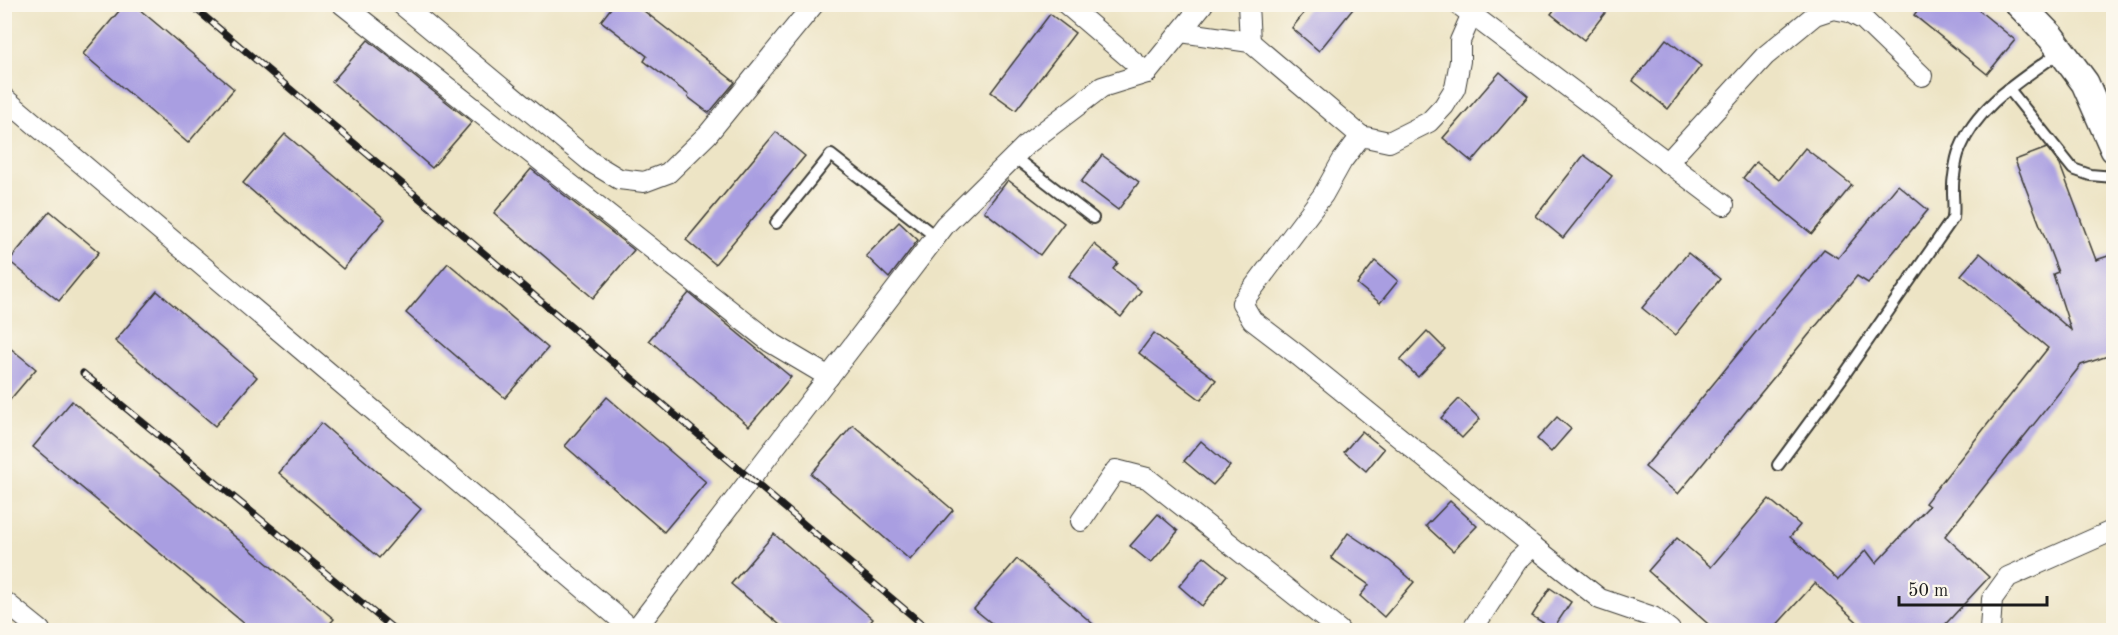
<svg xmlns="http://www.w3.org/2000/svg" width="2118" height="635" font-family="'Old Standard TT',serif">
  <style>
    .building { fill: #a99ee1 }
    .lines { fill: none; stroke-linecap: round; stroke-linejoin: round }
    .service-casing { stroke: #3b3a35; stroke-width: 14 }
    .minor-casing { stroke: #3b3a35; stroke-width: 22 }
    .secondary-casing { stroke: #3b3a35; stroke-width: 30 }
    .service { stroke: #fff; stroke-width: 10 }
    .minor { stroke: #fff; stroke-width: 20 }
    .secondary { stroke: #fff; stroke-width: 27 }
    .rail-casing { stroke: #1c1c1c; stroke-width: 7 }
    .rail { stroke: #fbf7ec; stroke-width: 4.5; stroke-dasharray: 14; stroke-linecap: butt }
  </style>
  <rect width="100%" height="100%" fill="#fbf7ec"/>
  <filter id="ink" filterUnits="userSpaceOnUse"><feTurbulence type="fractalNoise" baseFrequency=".0167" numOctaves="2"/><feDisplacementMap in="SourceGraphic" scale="12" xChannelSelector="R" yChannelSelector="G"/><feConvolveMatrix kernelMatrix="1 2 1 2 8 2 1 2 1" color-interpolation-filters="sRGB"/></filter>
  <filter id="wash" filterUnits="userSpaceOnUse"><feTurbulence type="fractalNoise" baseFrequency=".008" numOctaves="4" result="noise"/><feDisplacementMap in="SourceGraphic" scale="24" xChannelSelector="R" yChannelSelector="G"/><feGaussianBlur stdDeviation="1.35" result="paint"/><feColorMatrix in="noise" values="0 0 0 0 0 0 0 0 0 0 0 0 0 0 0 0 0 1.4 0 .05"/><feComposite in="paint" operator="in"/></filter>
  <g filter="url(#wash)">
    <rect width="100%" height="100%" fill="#ede4c5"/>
    <g id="blocks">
      <!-- building -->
      <g class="building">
        <polygon points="125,4 133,4 234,89 188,143 83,54"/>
        <polygon points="614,4 635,4 735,82 709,113 688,97 689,95 644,61 647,56 601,21"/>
        <polygon points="1311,4 1357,4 1319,51 1292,28"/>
        <polygon points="1559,4 1612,4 1584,40 1551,14"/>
        <polygon points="1922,4 1971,4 2015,40 1987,74 1914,15"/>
        <polygon points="1050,14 1075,33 1016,110 991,92"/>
        <polygon points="1666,39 1701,66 1668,109 1633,81"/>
        <polygon points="368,40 472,122 432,168 332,82"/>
        <polygon points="1500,72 1528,96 1472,162 1443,138"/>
        <polygon points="776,132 805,156 715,264 686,240"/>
        <polygon points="285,134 385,219 343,269 243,183"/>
        <polygon points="1805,148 1852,185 1812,234 1743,178 1756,162 1779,180"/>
        <polygon points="2047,148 2060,165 2096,260 2114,254 2114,354 2081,365 1945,536 1989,577 1940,630 1866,630 1815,583 1772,630 1715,630 1648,571 1677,538 1711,567 1769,499 1800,525 1790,537 1838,580 1866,550 1876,563 1929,506 1925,503 2048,348 1961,275 1980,253 2071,330 2053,274 2058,272 2015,160"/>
        <polygon points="1102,155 1139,182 1118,210 1081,182"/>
        <polygon points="1584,155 1612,176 1563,238 1536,216"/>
        <polygon points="531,169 634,250 593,298 494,213"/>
        <polygon points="1008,180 1064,223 1040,255 984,211"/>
        <polygon points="1898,185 1928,210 1868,283 1857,276 1678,494 1645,467 1824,249 1838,258"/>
        <polygon points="50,211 99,252 59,301 9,261"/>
        <polygon points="899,222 918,240 889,278 866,256"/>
        <polygon points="1094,244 1118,263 1113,269 1141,291 1121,317 1069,276"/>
        <polygon points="1688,253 1720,279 1675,335 1642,308"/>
        <polygon points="1375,261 1398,281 1380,303 1357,284"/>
        <polygon points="448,263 548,348 505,398 406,313"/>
        <polygon points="157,291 257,377 215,426 115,341"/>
        <polygon points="689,293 791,377 749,426 649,340"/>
        <polygon points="1427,331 1445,349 1418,377 1400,360"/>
        <polygon points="1154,333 1216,380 1201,400 1139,353"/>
        <polygon points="4,343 36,369 4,407"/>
        <polygon points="607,397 706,482 664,532 565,446"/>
        <polygon points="1459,399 1480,419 1462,438 1441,418"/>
        <polygon points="72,401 334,619 324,630 252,630 33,447"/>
        <polygon points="1557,417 1571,429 1551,452 1537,439"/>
        <polygon points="321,423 421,509 379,558 279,473"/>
        <polygon points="853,425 953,510 910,560 811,474"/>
        <polygon points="1362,431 1384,449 1366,471 1344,452"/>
        <polygon points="1201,441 1230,466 1213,485 1184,461"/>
        <polygon points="1450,501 1477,526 1453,551 1426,526"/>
        <polygon points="1158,514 1178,531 1151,563 1130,546"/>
        <polygon points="1348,533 1390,561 1414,582 1384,617 1360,596 1369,585 1331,558"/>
        <polygon points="774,534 873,619 864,630 786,630 731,584"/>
        <polygon points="1204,556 1227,575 1202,606 1179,586"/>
        <polygon points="1017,559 1100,630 1000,630 974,609"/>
        <polygon points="1550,588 1571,602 1553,629 1532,616"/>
      </g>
    </g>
  </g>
  <g filter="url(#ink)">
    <use href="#blocks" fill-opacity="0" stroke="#3b3a35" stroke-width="1.5"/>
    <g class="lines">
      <defs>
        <g id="service">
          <polyline points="2009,89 2073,169 2090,175 2114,177"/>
          <polyline points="1014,157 1093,218"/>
          <polyline points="776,223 831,155 936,237"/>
          <path d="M1778 465 1842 378 1953 218C1955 204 1951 190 1954 176 1955 168 1956 157 1960 149 1978 104 2023 79 2061 51"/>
        </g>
        <g id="minor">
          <polyline points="342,4 770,342 829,377"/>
          <polyline points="401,4 591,162 619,179 644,182 668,173 708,134 814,4"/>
          <polyline points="1066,4 1147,73"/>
          <polyline points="1248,4 1250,42"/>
          <polyline points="1458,4 1724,205"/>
          <polyline points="1471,16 1460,41 1460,61 1455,88 1444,106 1429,122 1389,142 1361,136 1342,161 1323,195 1242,303 1252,320 1299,356 1533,546"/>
          <polyline points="1181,32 1250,42 1361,136"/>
          <polyline points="4,98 633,630"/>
          <polyline points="1667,163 1765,56 1815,15 1833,9 1849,12 1864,20 1922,76"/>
          <polyline points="1081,521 1116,470 1147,478 1339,630"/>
          <polyline points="4,601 40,630"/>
          <polyline points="635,630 945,225 1027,144 1102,87 1147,73 1203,4"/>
          <polyline points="1472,630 1517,561 1533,546 1600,599 1653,617 1670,630"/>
          <polyline points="1990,630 1992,599 2008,577 2114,530"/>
        </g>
        <polyline id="secondary" points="2019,4 2051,37 2085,83 2114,149"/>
      </defs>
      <!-- service casing -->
      <use href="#service" class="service-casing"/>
      <!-- minor casing -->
      <use href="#minor" class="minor-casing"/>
      <!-- secondary casing -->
      <use href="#secondary" class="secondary-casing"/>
      <!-- service -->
      <use href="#service" class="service"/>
      <!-- minor -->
      <use href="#minor" class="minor"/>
      <!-- secondary -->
      <use href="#secondary" class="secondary"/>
      <defs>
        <g id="rail">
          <polyline points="190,4 929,630"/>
          <polyline points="83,373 395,630"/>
        </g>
      </defs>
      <!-- rail casing -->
      <use href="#rail" class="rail-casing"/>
      <!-- rail -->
      <use href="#rail" class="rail"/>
    </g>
  </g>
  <!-- margin -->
  <rect width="2118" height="635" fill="none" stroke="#fbf7ec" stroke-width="24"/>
  <!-- scale -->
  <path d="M1899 596v9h148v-9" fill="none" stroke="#1c1c1c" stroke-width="3"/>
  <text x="1908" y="596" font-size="18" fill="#1c1c1c" stroke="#fbf7ec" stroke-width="4.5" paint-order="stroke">50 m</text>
</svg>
